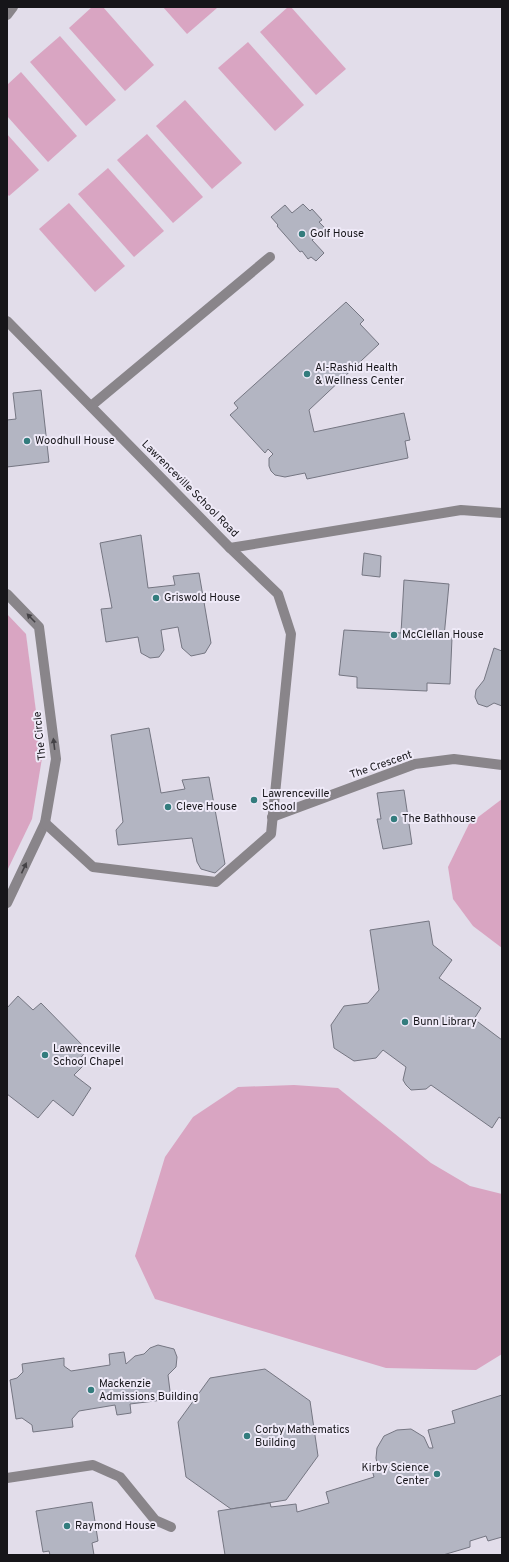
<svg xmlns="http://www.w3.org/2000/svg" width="509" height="1562" font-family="Overpass,sans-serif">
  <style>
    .green { fill: #d9a5c2 }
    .building { fill: #b3b5c2; stroke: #757682 }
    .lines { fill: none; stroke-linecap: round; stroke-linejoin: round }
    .minor { stroke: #89858a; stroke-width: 10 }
    .oneway { fill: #444246 }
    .poi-dot { fill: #337c7d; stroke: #efeaf8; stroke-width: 1.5 }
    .labels { text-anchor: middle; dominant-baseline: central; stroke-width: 4; stroke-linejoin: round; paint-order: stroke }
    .poi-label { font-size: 11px; fill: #161519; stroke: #efeaf8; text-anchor: start }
    .street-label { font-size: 11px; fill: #161519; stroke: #efeaf8 }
  </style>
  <rect width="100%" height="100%" fill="#e2ddea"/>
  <!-- green -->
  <g class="green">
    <polygon points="92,7 103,7 154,65 125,91 69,28"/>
    <polygon points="163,7 216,7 217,8 187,34"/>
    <polygon points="288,7 291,7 346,69 316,95 260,32"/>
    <polygon points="60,36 116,100 86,126 30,62"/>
    <polygon points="248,42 304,105 275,131 218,68"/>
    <polygon points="21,72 77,136 48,162 7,116 7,85"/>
    <polygon points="185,100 242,163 212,189 156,126"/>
    <polygon points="7,134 39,170 9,196 7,194"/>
    <polygon points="147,134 203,197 173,223 117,160"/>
    <polygon points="108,168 164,231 134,257 78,194"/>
    <polygon points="69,203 125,266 95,292 39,229"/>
    <polygon points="7,614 26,634 42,758 32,819 7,871"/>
    <polygon points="502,799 502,948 473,926 453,899 448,867 469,824"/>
    <polygon points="294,1085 338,1088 431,1163 470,1186 502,1194 502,1354 476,1370 386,1368 155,1299 135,1256 165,1157 193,1117 238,1087"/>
  </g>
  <!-- building -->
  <g class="building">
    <polygon points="303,204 310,211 312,209 322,220 319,222 326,229 312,240 324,253 316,261 311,257 308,259 302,251 300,252 277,226 278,225 271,217 285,205 292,213"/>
    <polygon points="346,302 364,320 360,324 379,344 309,410 314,432 404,413 410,440 405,441 408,458 307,479 305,473 285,477 275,475 271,471 269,466 269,458 273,454 268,449 265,453 230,415 238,408 234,403"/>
    <polygon points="41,390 49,462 7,467 7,420 16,419 13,393"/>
    <polygon points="141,535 148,588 175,585 173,576 199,573 211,643 205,653 191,656 182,648 178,627 161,630 164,650 159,657 150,658 141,653 138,637 106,642 101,609 112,608 100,543"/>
    <polygon points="364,553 381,556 380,577 362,575"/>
    <polygon points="404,580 449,584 444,637 452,638 450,684 427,683 427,691 357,688 357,677 339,675 344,630 401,633"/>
    <polygon points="494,648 502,651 502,706 494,703 487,707 478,704 475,697 476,690 484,680"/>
    <polygon points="149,728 161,793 185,789 182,780 209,777 225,864 215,873 201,869 197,862 192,838 118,845 116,830 123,822 111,735"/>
    <polygon points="404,790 412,844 383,849 377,819 381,819 377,793"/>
    <polygon points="429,921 433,945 452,960 439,978 481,1008 474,1019 502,1040 502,1119 499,1117 492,1128 431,1085 426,1089 411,1090 406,1085 403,1080 406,1067 383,1050 376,1058 354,1061 334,1048 331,1025 344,1006 368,1003 379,990 370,930"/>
    <polygon points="18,996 33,1010 41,1003 87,1050 78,1061 83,1066 74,1075 91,1088 73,1116 53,1100 38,1118 7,1094 7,1008"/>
    <polygon points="158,1345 174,1349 177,1357 176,1367 168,1375 171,1399 130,1404 131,1413 117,1415 115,1405 79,1411 72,1419 73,1427 33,1432 32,1425 22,1418 16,1419 10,1380 17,1378 23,1372 22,1364 64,1358 64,1366 71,1371 110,1365 109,1354 124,1352 126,1364 135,1356 144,1354 150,1348"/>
    <polygon points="265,1369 310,1401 318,1456 286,1500 231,1509 186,1477 178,1422 210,1378"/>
    <polygon points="502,1395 502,1537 488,1541 486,1536 470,1541 470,1547 443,1555 225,1555 218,1511 270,1503 271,1507 296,1504 297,1512 329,1503 326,1492 374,1477 372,1470 378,1469 376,1458 377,1448 384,1436 397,1430 411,1429 424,1437 429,1448 433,1448 428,1430 455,1423 452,1411"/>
    <polygon points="92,1502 98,1541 92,1543 94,1555 50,1555 49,1551 43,1552 36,1511"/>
  </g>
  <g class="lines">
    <!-- minor -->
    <g class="minor">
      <polyline points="7,15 13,7"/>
      <polyline points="7,321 230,548 461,510 502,513"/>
      <polyline points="91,406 270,257"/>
      <polyline points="7,594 39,627 56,759 45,823 7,903"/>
      <polyline points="272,817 415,764 454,759 502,765"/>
      <polyline points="45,823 93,867 216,882 271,834 291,634 278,594 230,548"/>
      <polyline points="7,1478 93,1465 120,1477 155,1520 171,1527"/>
    </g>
  </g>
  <!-- one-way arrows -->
  <defs><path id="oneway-solid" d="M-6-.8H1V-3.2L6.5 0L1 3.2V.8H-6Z"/></defs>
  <g class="oneway">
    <use href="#oneway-solid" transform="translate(31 618) rotate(-134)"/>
    <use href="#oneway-solid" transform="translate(54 744) rotate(-97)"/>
    <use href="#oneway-solid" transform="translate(24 868) rotate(-65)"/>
  </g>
  <!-- markers -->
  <g class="poi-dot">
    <circle cx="302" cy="234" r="4"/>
    <circle cx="307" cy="374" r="4"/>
    <circle cx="27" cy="441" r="4"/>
    <circle cx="156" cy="598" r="4"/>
    <circle cx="394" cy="635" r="4"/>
    <circle cx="254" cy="800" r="4"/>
    <circle cx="168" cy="807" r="4"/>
    <circle cx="394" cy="819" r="4"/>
    <circle cx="405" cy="1022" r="4"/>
    <circle cx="45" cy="1055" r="4"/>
    <circle cx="91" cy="1390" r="4"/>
    <circle cx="247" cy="1436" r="4"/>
    <circle cx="437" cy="1474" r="4"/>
    <circle cx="67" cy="1526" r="4"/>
  </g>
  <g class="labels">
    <!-- poi labels -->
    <g class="poi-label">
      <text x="310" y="234">Golf House</text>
      <text x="315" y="368">Al-Rashid Health<tspan x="315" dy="13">&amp; Wellness Center</tspan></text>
      <text x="35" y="441">Woodhull House</text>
      <text x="164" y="598">Griswold House</text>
      <text x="402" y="635">McClellan House</text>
      <text x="262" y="794">Lawrenceville<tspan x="262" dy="13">School</tspan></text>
      <text x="176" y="807">Cleve House</text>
      <text x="402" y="819">The Bathhouse</text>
      <text x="413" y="1022">Bunn Library</text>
      <text x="53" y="1049">Lawrenceville<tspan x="53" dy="13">School Chapel</tspan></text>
      <text x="99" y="1384">Mackenzie<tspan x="99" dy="13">Admissions Building</tspan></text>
      <text x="255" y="1430">Corby Mathematics<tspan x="255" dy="13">Building</tspan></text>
      <text x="429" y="1468" text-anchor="end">Kirby Science<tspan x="429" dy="13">Center</tspan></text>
      <text x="75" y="1526">Raymond House</text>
    </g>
    <!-- street labels -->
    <g class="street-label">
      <text transform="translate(190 489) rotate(45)">Lawrenceville School Road</text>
      <text transform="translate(40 736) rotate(-96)">The Circle</text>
      <text transform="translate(381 765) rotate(-19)">The Crescent</text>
    </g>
  </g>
  <!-- border -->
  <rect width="509" height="1562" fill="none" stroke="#161519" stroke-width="16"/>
</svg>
